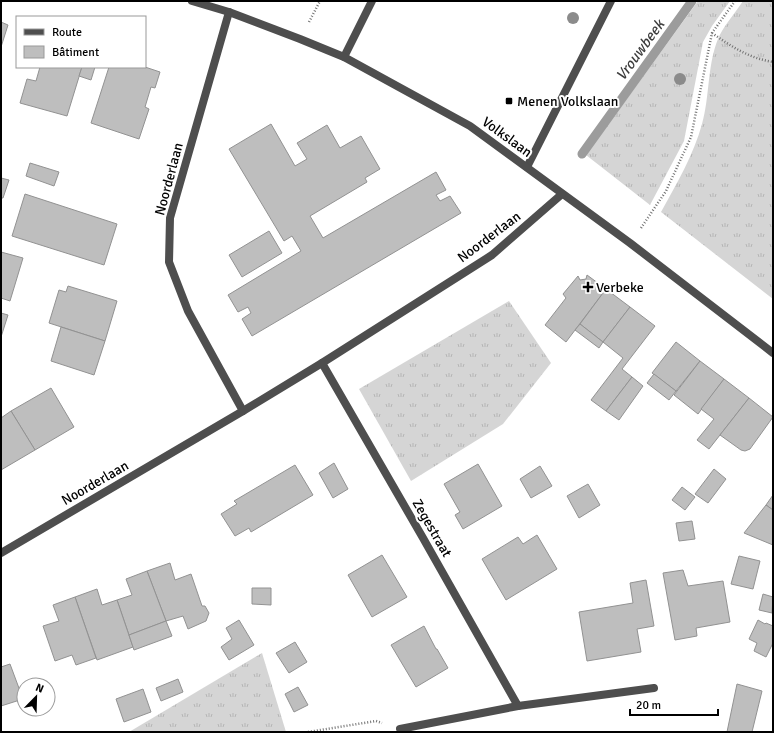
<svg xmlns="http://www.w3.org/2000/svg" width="774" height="733" font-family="Signika,sans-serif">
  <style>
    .grass { fill: url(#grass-tufts) }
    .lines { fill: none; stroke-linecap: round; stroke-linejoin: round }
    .stream { stroke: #9c9c9c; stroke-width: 9 }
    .building { fill: #bebebe; stroke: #929292 }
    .path { stroke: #707070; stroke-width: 2.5; stroke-dasharray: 1 2; stroke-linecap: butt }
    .service { stroke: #4e4e4e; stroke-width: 8 }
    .minor { stroke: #4e4e4e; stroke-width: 8 }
    .tree { fill: #8b8b8b }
    .poi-dot { fill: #000; stroke: #fff; stroke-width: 1.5 }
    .labels { text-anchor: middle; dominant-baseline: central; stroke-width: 4; stroke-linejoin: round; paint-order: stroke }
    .poi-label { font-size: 14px; fill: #000; stroke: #fff; text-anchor: start }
    .street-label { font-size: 14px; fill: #000; stroke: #fff }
    .water-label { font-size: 15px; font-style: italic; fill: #3d3d3d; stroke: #fff }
  </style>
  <defs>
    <pattern id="grass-tufts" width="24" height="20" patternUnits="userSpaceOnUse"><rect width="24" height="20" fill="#d5d5d5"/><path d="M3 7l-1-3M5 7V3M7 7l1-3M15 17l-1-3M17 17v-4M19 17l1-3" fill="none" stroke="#b5b5b5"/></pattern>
  </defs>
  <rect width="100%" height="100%" fill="#fff"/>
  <!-- grass -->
  <g class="grass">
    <polygon points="698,1 730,1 712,26 703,42 684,141 650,205 586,155"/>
    <path d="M743 1H773V299L661 212C676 185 694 154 702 124 710 96 707 66 718 39 722 28 736 12 743 1Z"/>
    <polygon points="509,301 551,363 503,424 411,481 359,389"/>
    <polygon points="262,653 286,732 129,732"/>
  </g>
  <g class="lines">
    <!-- stream -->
    <polyline class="stream" points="582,154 692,1"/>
  </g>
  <!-- building -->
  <g class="building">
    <polygon points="1,22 8,25 1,47"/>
    <polygon points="40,67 82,67 67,116 20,103 27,79 36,81"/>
    <polygon points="82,67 95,67 91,80 79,76"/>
    <polygon points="109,67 145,67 160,72 155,88 151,87 145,107 149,109 139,139 91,123"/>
    <polygon points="271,124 295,166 307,159 297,143 327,125 340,148 361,136 380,169 365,178 367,182 310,216 323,238 436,172 446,190 436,195 440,201 450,196 461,213 252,336 242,319 251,313 248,307 238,312 228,295 301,251 292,236 284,241 229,149"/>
    <polygon points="30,163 59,172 54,186 26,176"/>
    <polygon points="1,178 9,180 3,198 1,198"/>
    <polygon points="25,194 117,224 104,265 12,236"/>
    <polygon points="269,231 282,253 242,277 229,255"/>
    <polygon points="1,252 23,258 10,301 1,298"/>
    <polygon points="587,275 606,289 566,342 545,325 566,298 563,294 578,276 580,280 586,279"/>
    <polygon points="68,286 117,301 105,341 49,323 59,290 66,292"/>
    <polygon points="606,289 630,307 603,342 580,324"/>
    <polygon points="630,307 655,326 622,369 632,377 606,411 591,400 623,358 603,342"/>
    <polygon points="1,313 8,315 1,337"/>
    <polygon points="580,324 603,342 599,348 575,330"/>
    <polygon points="61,327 105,341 94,375 51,361"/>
    <polygon points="676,342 700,361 676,391 652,373"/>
    <polygon points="700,361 724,379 698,414 674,395"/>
    <polygon points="654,374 676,391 669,400 647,383"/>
    <polygon points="632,377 643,386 619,420 606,411"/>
    <polygon points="724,379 749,398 709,449 697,440 714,419 701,409"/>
    <polygon points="51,388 74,427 35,450 11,411"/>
    <polygon points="749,398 773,417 750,449 745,451 741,450 720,435"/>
    <polygon points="11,411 35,450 1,470 1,418"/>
    <polygon points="334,463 348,489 333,498 319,473"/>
    <polygon points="478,464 502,506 463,529 455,515 460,512 444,484"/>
    <polygon points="295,465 313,495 251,532 249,528 235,536 221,514 237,504 234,501"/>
    <polygon points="540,466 552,486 531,498 520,479"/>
    <polygon points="714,469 726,479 708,503 695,494"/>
    <polygon points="588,484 600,505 579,518 567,496"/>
    <polygon points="682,487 695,497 685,510 672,500"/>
    <polygon points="773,495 773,510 766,505"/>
    <polygon points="766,505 773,510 773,545 744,533"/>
    <polygon points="692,521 695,539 679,541 676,523"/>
    <polygon points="537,535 557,569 506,600 482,559 518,537 523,544"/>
    <polygon points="382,555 407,597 372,617 348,575"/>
    <polygon points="739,556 760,561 753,589 731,584"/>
    <polygon points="170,563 175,580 191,574 202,606 205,606 209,613 206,621 188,629 183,616 166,621 147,571"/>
    <polygon points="683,570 688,586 723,581 730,622 696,628 697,636 675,640 663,573"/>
    <polygon points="147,571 166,621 129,635 117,600 132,595 126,579"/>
    <polygon points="646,580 654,626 637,629 641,652 587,661 579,612 633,603 630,583"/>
    <polygon points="252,588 271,588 271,605 252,604"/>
    <polygon points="97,589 102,605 117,600 133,647 97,660 75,597"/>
    <polygon points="763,594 773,597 772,613 759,610"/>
    <polygon points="75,597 96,658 76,665 72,655 55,661 43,626 59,621 53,605"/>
    <polygon points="239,620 254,645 229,660 221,647 232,639 226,628"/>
    <polygon points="758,620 765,624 766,623 773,626 773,643 766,657 754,651 757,643 749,639"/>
    <polygon points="166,621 172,636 134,650 129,635"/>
    <polygon points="424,626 436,649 437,649 448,668 416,687 391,645"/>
    <polygon points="295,642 307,662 289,673 276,653"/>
    <polygon points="10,664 23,699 1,706 1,667"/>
    <polygon points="178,679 183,692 161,701 156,688"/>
    <polygon points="737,684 762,691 752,732 727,732"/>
    <polygon points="298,687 308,705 294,712 285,694"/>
    <polygon points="143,689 151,712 124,722 116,699"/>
  </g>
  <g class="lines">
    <!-- path -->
    <g class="path">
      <polyline points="309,22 320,1"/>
      <path d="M712 33C732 47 749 58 773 62"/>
      <polyline points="641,228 666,191 691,137 712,33 735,1"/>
      <polyline points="308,732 376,721 382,723"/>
    </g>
    <!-- service -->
    <g class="service">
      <polyline points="344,57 372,1"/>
      <polyline points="527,167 611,1"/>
    </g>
    <!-- minor -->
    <g class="minor">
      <polyline points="192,1 229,12 300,39 344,57 470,126 630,243 773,353"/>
      <polyline points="229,12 170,218 169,262 188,311 243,411"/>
      <polyline points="322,363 423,538 518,706 654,688"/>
      <polyline points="1,553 243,411 322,363 492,255 562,194"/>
      <polyline points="400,729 518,706"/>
    </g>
  </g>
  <!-- trees -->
  <g class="tree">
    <circle cx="573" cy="18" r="6"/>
    <circle cx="680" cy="79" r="6"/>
  </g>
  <!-- markers -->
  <g class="poi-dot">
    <rect x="505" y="97" width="8" height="8" rx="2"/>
    <path d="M586 281h4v4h4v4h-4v4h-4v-4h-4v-4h4z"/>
  </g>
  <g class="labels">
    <!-- poi labels -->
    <g class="poi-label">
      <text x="517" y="101">Menen Volkslaan</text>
      <text x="596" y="287">Verbeke</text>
    </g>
    <!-- street labels -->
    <g class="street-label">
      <text transform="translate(507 137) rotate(36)">Volkslaan</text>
      <text transform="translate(169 179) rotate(-75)">Noorderlaan</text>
      <text transform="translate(489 237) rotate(-37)">Noorderlaan</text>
      <text transform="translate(95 483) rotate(-30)">Noorderlaan</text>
      <text transform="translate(432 528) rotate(60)">Zegestraat</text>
    </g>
    <!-- water labels -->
    <g class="water-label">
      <text transform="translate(640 50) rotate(-54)">Vrouwbeek</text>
    </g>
  </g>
  <!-- border -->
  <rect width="774" height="733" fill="none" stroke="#000000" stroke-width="4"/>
  <!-- legend -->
  <rect x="16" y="16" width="130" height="52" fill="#ffffff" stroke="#999999"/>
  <rect x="24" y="29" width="20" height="6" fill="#4e4e4e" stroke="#999999"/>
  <text x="52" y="36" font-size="12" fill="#000000">Route</text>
  <rect x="24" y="46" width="20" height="12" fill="#bebebe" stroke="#999999"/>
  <text x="52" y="56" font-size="12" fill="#000000">Bâtiment</text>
  <!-- north arrow -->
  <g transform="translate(36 697) rotate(23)"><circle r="19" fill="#ffffff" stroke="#999999"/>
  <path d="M0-3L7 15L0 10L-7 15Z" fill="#000000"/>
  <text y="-6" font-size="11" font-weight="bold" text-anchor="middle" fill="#000000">N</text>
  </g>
  <!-- scale -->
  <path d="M630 709v6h88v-6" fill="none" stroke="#000000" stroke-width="2"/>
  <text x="636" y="709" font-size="12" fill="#000000" stroke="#ffffff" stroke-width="3" paint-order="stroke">20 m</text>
</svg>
